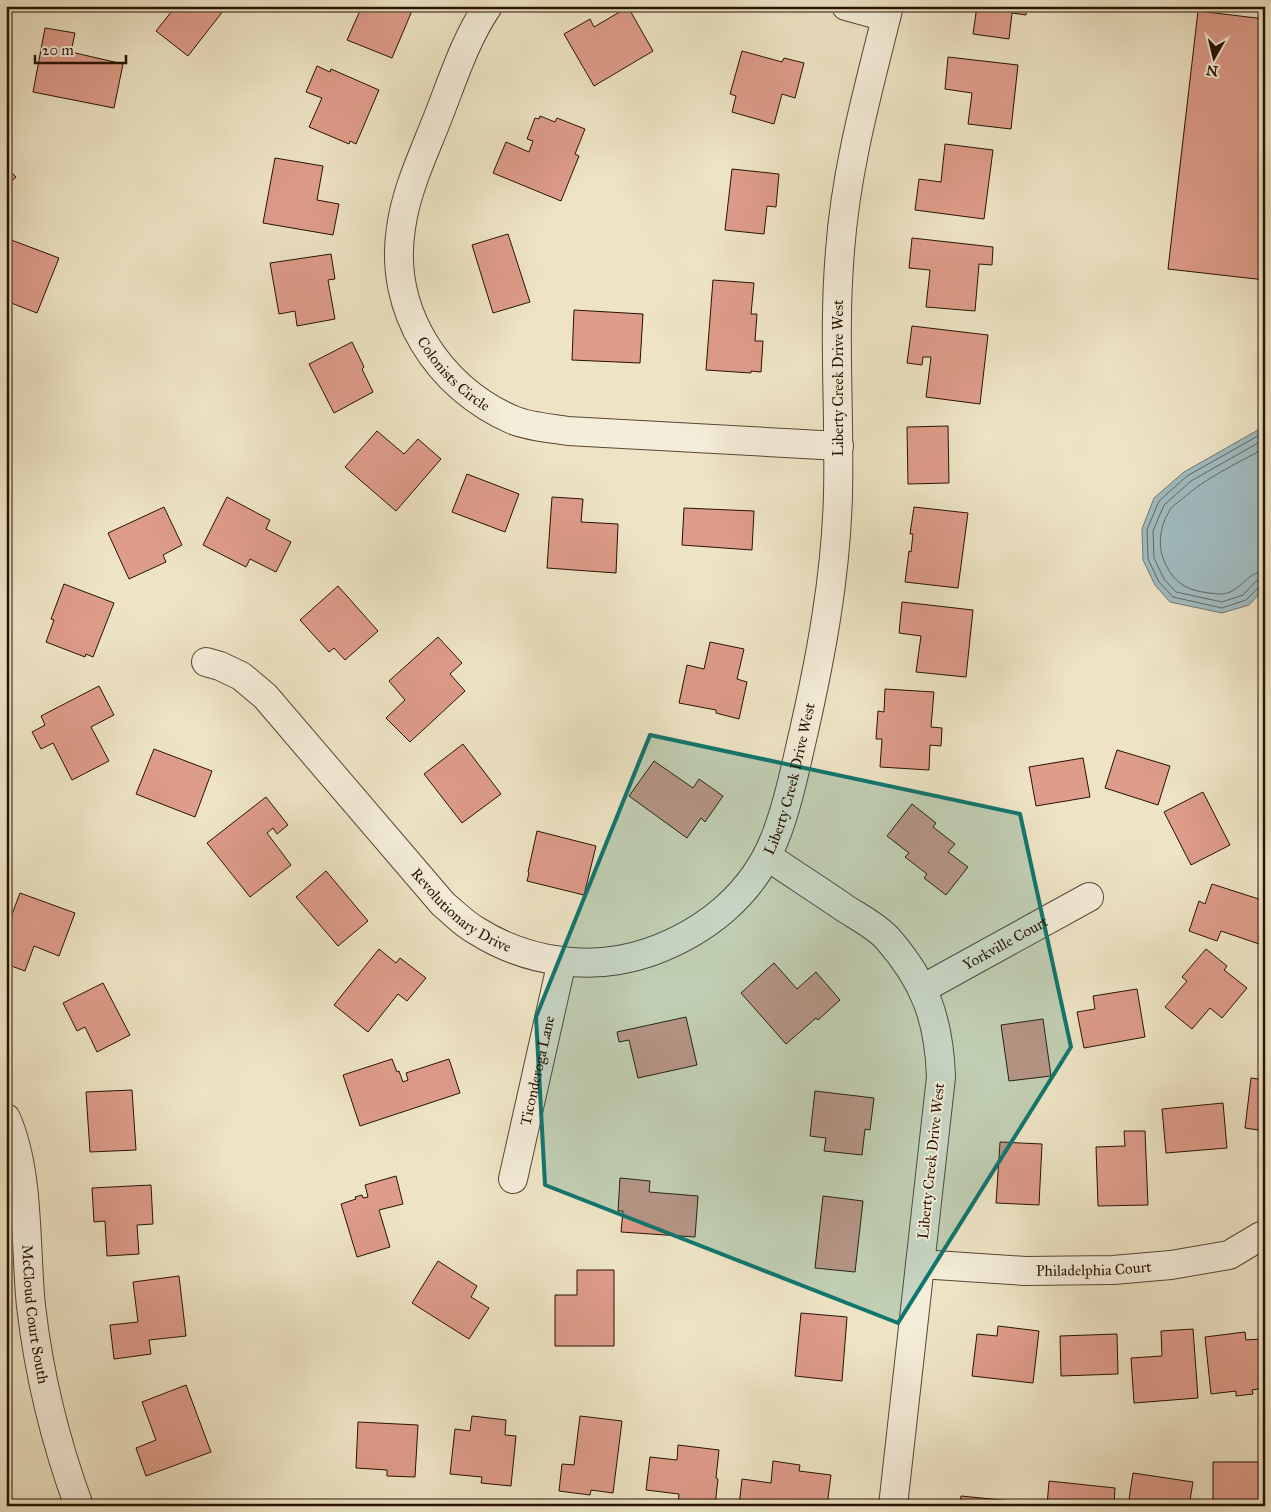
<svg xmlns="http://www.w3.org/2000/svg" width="1271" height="1512" font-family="'IM FELL Great Primer',serif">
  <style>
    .water { fill: #a0bbc0; stroke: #707774 }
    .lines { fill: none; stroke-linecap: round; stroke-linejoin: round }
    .shore { stroke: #646660; stroke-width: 1 }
    .building { fill: #de9c8a; stroke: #271201 }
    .minor-casing { stroke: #594632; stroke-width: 30 }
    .minor { stroke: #f4edd9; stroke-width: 28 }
    .marked { fill: #0f766e; fill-opacity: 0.2; stroke: #0f766e; stroke-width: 4; stroke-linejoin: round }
    .labels { text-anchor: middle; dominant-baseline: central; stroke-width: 4; stroke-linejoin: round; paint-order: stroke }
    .street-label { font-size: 15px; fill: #271201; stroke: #f4edd9 }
  </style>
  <rect width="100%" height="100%" fill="#eee4c5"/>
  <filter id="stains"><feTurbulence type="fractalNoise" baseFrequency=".004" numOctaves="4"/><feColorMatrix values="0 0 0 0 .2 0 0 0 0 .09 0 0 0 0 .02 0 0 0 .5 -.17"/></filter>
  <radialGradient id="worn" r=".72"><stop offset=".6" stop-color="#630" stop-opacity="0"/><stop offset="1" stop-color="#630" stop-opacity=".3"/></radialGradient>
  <!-- water -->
  <polygon class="water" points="1265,426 1265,588 1249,605 1222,613 1170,602 1155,585 1143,560 1142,529 1154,498 1184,472"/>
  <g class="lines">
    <!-- shore -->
    <g class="shore">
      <polyline points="1265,432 1187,476 1159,501 1147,530 1148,559 1159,582 1173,597 1222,608 1246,600 1260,586 1265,585"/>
      <polyline points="1265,439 1191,481 1164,505 1153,531 1154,558 1164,579 1176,592 1222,602 1243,595 1256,581 1265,578"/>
      <path d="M1265 448C1236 464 1205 478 1181 500 1177 503 1172 506 1170 510 1159 527 1157 548 1166 565 1177 588 1194 592 1219 594 1240 595 1245 572 1265 571"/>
    </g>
  </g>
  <!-- building -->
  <g class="building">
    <polygon points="176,6 227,6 188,56 156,31"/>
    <polygon points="362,6 414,6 392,58 347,40"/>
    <polygon points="977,6 1027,6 1026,15 1012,13 1009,39 973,34"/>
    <polygon points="628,7 653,51 594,86 564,34 590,19 594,27"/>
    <polygon points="1198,11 1265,19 1265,280 1168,269"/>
    <polygon points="45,28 75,33 71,52 123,64 114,108 33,92"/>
    <polygon points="742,51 782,62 784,58 804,63 795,98 782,94 774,124 732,112 736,96 730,94"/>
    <polygon points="948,57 1018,65 1011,129 968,124 972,93 945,89"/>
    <polygon points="317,66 330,72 331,69 379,90 356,144 350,141 349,144 309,127 322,98 306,92"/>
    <polygon points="540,116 555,122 557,118 585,129 575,154 579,156 561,201 493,173 506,142 529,152 533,141 527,139 535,118 539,119"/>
    <polygon points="945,144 993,150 984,219 915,210 919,179 941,182"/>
    <polygon points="275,158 323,166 317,200 339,204 333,235 263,223"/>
    <polygon points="6,167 16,177 6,187"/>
    <polygon points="732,169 779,174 776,207 767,206 764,234 725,230"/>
    <polygon points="508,234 530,302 493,313 472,245"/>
    <polygon points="6,238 59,258 37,313 6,301"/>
    <polygon points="912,238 993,247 992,265 979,264 975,311 926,307 930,270 909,268"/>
    <polygon points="331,254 335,279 328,280 335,319 297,326 295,311 279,314 270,263"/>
    <polygon points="713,280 754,283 751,314 757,314 755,341 763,341 761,372 751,371 751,373 706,370"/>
    <polygon points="574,310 643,314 640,363 572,360"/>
    <polygon points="912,326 988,335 980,404 926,397 931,357 923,357 922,365 907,363"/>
    <polygon points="352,342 364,367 362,369 373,392 334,413 309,364"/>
    <polygon points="948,426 949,483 908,484 907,427"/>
    <polygon points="377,431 404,454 418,439 441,459 396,511 345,467"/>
    <polygon points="467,474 519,494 505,532 452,512"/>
    <polygon points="227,497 270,520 266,529 291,542 276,572 250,559 246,567 203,545"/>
    <polygon points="552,497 583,499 581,522 618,524 616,573 547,568"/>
    <polygon points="164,507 182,545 163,555 166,562 129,579 108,533"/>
    <polygon points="914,507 968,513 958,588 905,582 909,551 911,552 913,534 910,534"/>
    <polygon points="684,508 754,511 752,550 682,545"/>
    <polygon points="64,584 114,603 93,657 86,654 85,657 46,642 54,620 51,619"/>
    <polygon points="338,586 378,631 345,660 334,648 329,652 300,620"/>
    <polygon points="902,602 973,610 966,677 916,672 921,636 899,633"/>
    <polygon points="438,637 462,663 450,674 465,691 410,742 386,718 405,700 389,681"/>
    <polygon points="710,642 744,649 737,679 747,682 739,719 716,713 716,710 679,703 687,665 704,669"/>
    <polygon points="99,686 114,715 91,727 109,761 72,780 53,743 41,749 32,732 45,725 41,716"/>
    <polygon points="885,689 934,692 931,727 942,728 941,746 930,745 929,770 880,767 882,739 876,739 878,711 884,712"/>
    <polygon points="463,744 501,794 462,823 424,774"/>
    <polygon points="154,749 212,771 195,817 136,794"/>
    <polygon points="1117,750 1170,766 1158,805 1105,788"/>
    <polygon points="1083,758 1090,797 1036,806 1029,767"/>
    <polygon points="654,761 693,788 699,779 723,796 705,822 701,818 687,838 629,796"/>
    <polygon points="1203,792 1230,845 1191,865 1164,812"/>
    <polygon points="266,797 288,825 277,834 273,828 267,833 291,865 250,897 207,843"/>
    <polygon points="912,804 936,823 933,827 955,844 948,852 968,867 946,895 924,878 927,874 905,857 909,853 887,836"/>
    <polygon points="537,831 596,846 584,895 527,881 529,873 528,872"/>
    <polygon points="326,871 368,921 338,946 296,897"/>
    <polygon points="1212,884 1265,901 1265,946 1221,931 1217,941 1189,931 1199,901 1205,904"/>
    <polygon points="20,893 75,913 59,956 34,946 25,971 6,964 6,930"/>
    <polygon points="379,949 396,963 400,958 426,978 407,1001 398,994 368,1032 334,1005"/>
    <polygon points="1206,949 1227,966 1224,970 1247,988 1222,1018 1210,1008 1192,1029 1165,1007 1187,981 1182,977"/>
    <polygon points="774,963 797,989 816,972 840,1000 818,1020 816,1018 786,1044 741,993"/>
    <polygon points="103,983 130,1035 97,1052 85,1027 77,1031 63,1003"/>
    <polygon points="1137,989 1145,1037 1084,1048 1077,1012 1095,1009 1093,996"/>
    <polygon points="686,1017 697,1065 638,1078 629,1040 619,1042 617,1032"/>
    <polygon points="1043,1019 1051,1076 1009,1081 1001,1025"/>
    <polygon points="392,1059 397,1072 399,1071 403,1082 408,1080 406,1073 449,1059 460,1093 360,1126 343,1075"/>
    <polygon points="1251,1078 1265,1080 1265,1131 1245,1128"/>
    <polygon points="132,1090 136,1150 90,1152 86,1092"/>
    <polygon points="815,1091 874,1098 870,1130 865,1129 862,1155 824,1151 826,1138 810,1136"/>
    <polygon points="1223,1103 1227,1148 1166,1153 1162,1109"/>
    <polygon points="1124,1131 1145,1131 1148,1205 1098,1206 1096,1147 1125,1146"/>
    <polygon points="1000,1142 1042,1144 1039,1205 996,1203"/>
    <polygon points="396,1176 403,1204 379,1210 390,1247 357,1257 341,1204 356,1199 355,1197 362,1195 363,1198 368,1197 365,1185"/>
    <polygon points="620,1178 650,1181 649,1192 698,1196 695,1237 621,1232 623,1211 618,1211"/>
    <polygon points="151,1185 153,1224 137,1225 139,1254 107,1256 105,1221 94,1222 92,1188"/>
    <polygon points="823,1196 863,1201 855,1272 815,1268"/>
    <polygon points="438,1261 477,1286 471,1297 489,1308 469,1339 412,1303"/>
    <polygon points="577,1270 614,1270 614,1346 555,1346 555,1295 577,1295"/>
    <polygon points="179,1276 186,1336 149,1340 151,1354 114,1359 110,1325 138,1322 133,1282"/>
    <polygon points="801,1313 847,1317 842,1381 795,1376"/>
    <polygon points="998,1326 1039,1331 1033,1383 972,1376 977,1334 997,1336"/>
    <polygon points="1193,1329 1198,1398 1134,1403 1131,1358 1162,1356 1161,1331"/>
    <polygon points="1245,1332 1246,1340 1260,1339 1265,1388 1252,1390 1253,1394 1236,1396 1236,1391 1211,1394 1205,1337"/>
    <polygon points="1117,1334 1118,1374 1061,1376 1060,1336"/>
    <polygon points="186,1385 211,1452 146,1476 136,1448 156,1440 142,1402"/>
    <polygon points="472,1416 506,1420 505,1435 516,1436 511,1486 481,1483 482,1477 450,1474 455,1429 470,1431"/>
    <polygon points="580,1416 622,1421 613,1493 591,1490 590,1495 559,1491 562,1464 574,1465"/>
    <polygon points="358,1422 418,1425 415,1477 387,1476 387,1470 356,1468"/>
    <polygon points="678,1445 719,1450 716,1478 718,1479 715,1506 678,1505 679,1494 646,1490 650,1457 677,1460"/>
    <polygon points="773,1461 800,1465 799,1471 831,1475 827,1506 739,1506 742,1479 771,1483"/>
    <polygon points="1213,1462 1260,1462 1260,1473 1265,1473 1265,1506 1213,1506"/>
    <polygon points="1133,1473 1193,1482 1189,1506 1128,1506"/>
    <polygon points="1049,1481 1115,1488 1114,1506 1047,1506"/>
    <polygon points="961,1496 1022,1502 1022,1506 960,1506"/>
  </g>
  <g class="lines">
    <defs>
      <g id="minor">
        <path id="s1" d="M488 6C465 40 453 79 438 117 424 153 406 190 401 228 388 310 438 388 513 420 530 427 550 428 568 431L839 446"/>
        <polyline points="846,6 886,17"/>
        <path id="s2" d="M206 662 220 666 241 676 265 696 443 904C454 913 464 924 477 931 528 963 593 972 650 952 706 932 753 894 775 838 788 805 795 769 803 735 821 656 836 576 838 494 840 413 833 332 840 251 846 167 869 87 889 6"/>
        <path d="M767 856C793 874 820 891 846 909 860 918 876 926 887 938 925 981 939 1019 941 1077L893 1506"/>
        <path id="s3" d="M922 989 1089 897"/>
        <path id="s4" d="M6 1118C30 1172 25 1248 31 1306 39 1375 55 1441 79 1506"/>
        <path id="s5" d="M513 1179 562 961"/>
        <path id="s6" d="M920 1264 1025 1271 1113 1270 1171 1265 1229 1255 1261 1236"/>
      </g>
    </defs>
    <!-- minor casing -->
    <use href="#minor" class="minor-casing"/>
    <!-- minor -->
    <use href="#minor" class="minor"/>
  </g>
  <!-- marked area -->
  <path class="marked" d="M650 735 1020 814 1071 1047 898 1323 545 1185 536 1017Z"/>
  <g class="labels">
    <!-- street labels -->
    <g class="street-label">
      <text stroke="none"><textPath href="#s1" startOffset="402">Colonists Circle</textPath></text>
      <text transform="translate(838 378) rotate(-90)">Liberty Creek Drive West</text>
      <text stroke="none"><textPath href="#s2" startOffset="802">Liberty Creek Drive West</textPath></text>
      <text stroke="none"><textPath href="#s2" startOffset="361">Revolutionary Drive</textPath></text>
      <text stroke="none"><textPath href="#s3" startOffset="95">Yorkville Court</textPath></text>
      <text stroke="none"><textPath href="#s5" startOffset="111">Ticonderoga Lane</textPath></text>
      <text transform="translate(931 1161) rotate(-84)">Liberty Creek Drive West</text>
      <text stroke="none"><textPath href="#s6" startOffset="174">Philadelphia Court</textPath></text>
      <text stroke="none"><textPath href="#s4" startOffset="199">McCloud Court South</textPath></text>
    </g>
  </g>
  <!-- margin -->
  <rect width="1271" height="1512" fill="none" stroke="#eee4c5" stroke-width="25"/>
  <rect x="8" y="8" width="1256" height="1497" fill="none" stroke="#271201" stroke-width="2.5"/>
  <rect x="12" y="12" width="1246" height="1487" fill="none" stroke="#271201"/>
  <!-- north arrow -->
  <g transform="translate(1214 58) rotate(188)" stroke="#f4edd9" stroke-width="4" paint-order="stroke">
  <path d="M0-4L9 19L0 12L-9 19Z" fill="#271201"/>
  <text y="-8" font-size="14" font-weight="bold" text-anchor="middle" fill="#271201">N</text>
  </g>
  <!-- scale -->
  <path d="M35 55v8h91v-8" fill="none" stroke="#271201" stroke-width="2.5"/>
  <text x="42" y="55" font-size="15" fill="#271201" stroke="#f4edd9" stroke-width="4" paint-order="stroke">20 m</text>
  <rect width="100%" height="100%" filter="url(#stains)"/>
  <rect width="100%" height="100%" fill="url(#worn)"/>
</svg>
